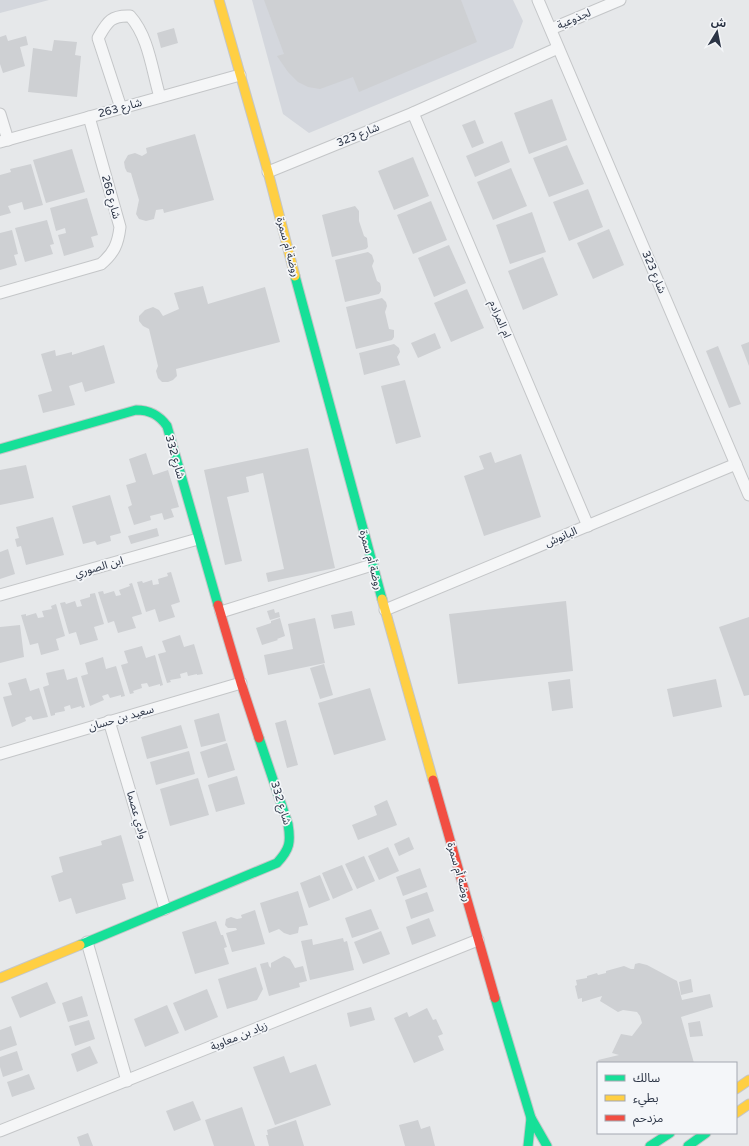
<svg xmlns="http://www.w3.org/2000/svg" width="749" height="1146" font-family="'Varela Round','Noto Sans Arabic',sans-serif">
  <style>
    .built { fill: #d4d7dd }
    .building { fill: #ced0d3 }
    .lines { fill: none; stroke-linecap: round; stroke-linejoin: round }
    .street-casing { stroke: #c4c6c8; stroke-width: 13 }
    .fast-casing { stroke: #c4c6c8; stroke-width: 11 }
    .slow-casing { stroke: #c4c6c8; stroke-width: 11 }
    .jam-casing { stroke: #c4c6c8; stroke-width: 11 }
    .street { stroke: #f5f6f7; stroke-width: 11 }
    .fast { stroke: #16e098; stroke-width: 9 }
    .slow { stroke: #ffcf43; stroke-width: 9 }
    .jam { stroke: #f24e42; stroke-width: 9 }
    .labels { text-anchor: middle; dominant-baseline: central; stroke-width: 3.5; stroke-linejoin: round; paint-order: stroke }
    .street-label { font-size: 11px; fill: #2b3445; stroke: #f4f6f9 }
  </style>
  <rect width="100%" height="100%" fill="#e6e8ea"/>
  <!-- built -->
  <g class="built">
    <polygon points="0,0 49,0 0,13"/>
    <polygon points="252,0 513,0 523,21 513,48 309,133 283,114"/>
  </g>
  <!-- building -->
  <g class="building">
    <polygon points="264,0 461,0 477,42 359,92 353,77 320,89 308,87 298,82 288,72 277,56 284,54"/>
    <polygon points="174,28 178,43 161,48 157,33"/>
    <polygon points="6,35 8,41 26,36 28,45 20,47 25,66 3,73 0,64 0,37"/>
    <polygon points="54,40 77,42 75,55 81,56 77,97 28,92 33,48 52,51"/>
    <polygon points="552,99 567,140 529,154 514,113"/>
    <polygon points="475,120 484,143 472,148 462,125"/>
    <polygon points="195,134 214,200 164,213 163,209 156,210 154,219 146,221 139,219 136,214 139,200 131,173 127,172 125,168 124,162 128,155 135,153 142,156 147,153 146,148"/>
    <polygon points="502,141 510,162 475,177 466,156"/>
    <polygon points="567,145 584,184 549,197 533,158"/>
    <polygon points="72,149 85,192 46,203 33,160"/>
    <polygon points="413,157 429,196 394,210 378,171"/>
    <polygon points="31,164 43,205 24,210 22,202 8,206 11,213 0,216 0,175 11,172 10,169"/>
    <polygon points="511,168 527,206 493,220 477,182"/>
    <polygon points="588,189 603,227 569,241 553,202"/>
    <polygon points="87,198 98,235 91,237 94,247 64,256 58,235 66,233 65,228 56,231 50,208"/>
    <polygon points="431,201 447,240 413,254 397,215"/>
    <polygon points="355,206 359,211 359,221 364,236 367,238 368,247 366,249 332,257 322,215"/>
    <polygon points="532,212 546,252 510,264 496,225"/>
    <polygon points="47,220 54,244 50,245 53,254 25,262 15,228"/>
    <polygon points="609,229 624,265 593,279 577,243"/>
    <polygon points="12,230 18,254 14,255 17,265 0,270 0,233"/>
    <polygon points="449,245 466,283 434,297 418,258"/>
    <polygon points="368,252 372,255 374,261 372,266 377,281 380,283 381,287 381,291 379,294 345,302 335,260"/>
    <polygon points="543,257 558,295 523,310 508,271"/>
    <polygon points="203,286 208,304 265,287 280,342 176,369 177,376 173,380 168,382 162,382 158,378 156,371 158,366 149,329 143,326 139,321 139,316 145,310 153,307 159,310 163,316 179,309 174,293"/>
    <polygon points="467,289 484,328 451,342 434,303"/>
    <polygon points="382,298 386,302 387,306 385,312 389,329 394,330 394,337 392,340 356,349 346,307"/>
    <polygon points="435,333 441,348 418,358 411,343"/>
    <polygon points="749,342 749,366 741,345"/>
    <polygon points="394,344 399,348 400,352 397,357 400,365 364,375 359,353"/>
    <polygon points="104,345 115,383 85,392 82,382 69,386 75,405 43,413 38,395 52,391 41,354 55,350 56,356 72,352 72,355"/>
    <polygon points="718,346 741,404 729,408 706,351"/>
    <polygon points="405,380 421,437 396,444 381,386"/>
    <polygon points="308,448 335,568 268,582 266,573 284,569 263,473 246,477 249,492 227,497 242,561 225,565 204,470"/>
    <polygon points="491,452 495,463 521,454 541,517 484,536 464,476 484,469 479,456"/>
    <polygon points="146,453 153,475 168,470 179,507 171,509 174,517 164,520 162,513 150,516 151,520 134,525 128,507 132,505 126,485 136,482 129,459"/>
    <polygon points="26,465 34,498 0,505 0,470"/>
    <polygon points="110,495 121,533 110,536 111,541 97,545 95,541 83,544 72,506"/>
    <polygon points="53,517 64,555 26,565 21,546 17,547 15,539 19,538 16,527"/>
    <polygon points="157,528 159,536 131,544 128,536"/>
    <polygon points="8,549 15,574 0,579 0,552"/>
    <polygon points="171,572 180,602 171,605 175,617 159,622 155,609 146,612 137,582 142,581 143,583 152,580 153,585 159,584 158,579 168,576 167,573"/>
    <polygon points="132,583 142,614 132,617 136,628 118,633 114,621 108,623 98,592 103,591 104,594 114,591 116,596 121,595 119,590 130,586 129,584"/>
    <polygon points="95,593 104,624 94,627 98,640 80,645 76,632 69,634 60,603 65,602 66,604 75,601 77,607 82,606 80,600 90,597 90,594"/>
    <polygon points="566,601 573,671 458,684 449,614"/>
    <polygon points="56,604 65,636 56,639 59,650 41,655 38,643 30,645 21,615 26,614 26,616 36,613 38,618 44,617 42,611 52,609 51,606"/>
    <polygon points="274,609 275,613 279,612 280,617 270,620 267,611"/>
    <polygon points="352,611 355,625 334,629 331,615"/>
    <polygon points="749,617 749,695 744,696 719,627"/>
    <polygon points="280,618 285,636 277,639 278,640 262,645 256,628 271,623 271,621"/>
    <polygon points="315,618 325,663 268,675 264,655 293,649 288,624"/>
    <polygon points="20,625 24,657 0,663 0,627"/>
    <polygon points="180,635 184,647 194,644 203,674 197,675 197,674 188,676 187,672 180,674 181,678 170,680 171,682 167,683 158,654 166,652 162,641"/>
    <polygon points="142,646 146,658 155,655 163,685 160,686 160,684 149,687 147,683 141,684 142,688 133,691 134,693 130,694 121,665 128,663 124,651"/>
    <polygon points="103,657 106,669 116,666 125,696 121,697 121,695 110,698 108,694 102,696 104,700 90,706 81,676 88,674 85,663"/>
    <polygon points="324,664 333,695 320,699 310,668"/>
    <polygon points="64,669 67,680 77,677 85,707 82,708 81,706 71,709 70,705 64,707 65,711 55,713 55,715 51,716 43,687 49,685 46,673"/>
    <polygon points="26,678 30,691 39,688 48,717 33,720 31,716 25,718 26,721 12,727 3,697 12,695 8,683"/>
    <polygon points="570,679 573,708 552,711 548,682"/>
    <polygon points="716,679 722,707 673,717 667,689"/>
    <polygon points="370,688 386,740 334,755 318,703"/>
    <polygon points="219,713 226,741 201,747 194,720"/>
    <polygon points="286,720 298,765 287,768 275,723"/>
    <polygon points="181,725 188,748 147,759 141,737"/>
    <polygon points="227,743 235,770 208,778 200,752"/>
    <polygon points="189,751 195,774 156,785 150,762"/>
    <polygon points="237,776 245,804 216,812 208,785"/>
    <polygon points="198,778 209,815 170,826 160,789"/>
    <polygon points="387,800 397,825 358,840 352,825 377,815 374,806"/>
    <polygon points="121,835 134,881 122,884 126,899 76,914 71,898 59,902 51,876 63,872 59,857 102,845 101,841"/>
    <polygon points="409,837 414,849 399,856 394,844"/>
    <polygon points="388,847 399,871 379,880 368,856"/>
    <polygon points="364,856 375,881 357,889 345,864"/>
    <polygon points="342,865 353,890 333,899 322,873"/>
    <polygon points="420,868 427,887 403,896 396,877"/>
    <polygon points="320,875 330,900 309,908 300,883"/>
    <polygon points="298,891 308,925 299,927 298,933 290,935 284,933 279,929 269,933 260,903"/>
    <polygon points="427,892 434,911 411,919 405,900"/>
    <polygon points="371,909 379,929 352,938 345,918"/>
    <polygon points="255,910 265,944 232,952 226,933 237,930 236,928 228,928 225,925 226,919 231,917 237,919 242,918 241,915"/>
    <polygon points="429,918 436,936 412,945 406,927"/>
    <polygon points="216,921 221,935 223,935 227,947 224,948 229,964 195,974 182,932"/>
    <polygon points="381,931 390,954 363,964 354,942"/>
    <polygon points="343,938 344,942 347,941 354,970 310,980 301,941 312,939 313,945"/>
    <polygon points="284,956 290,959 295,968 303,966 307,981 299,983 300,987 269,996 260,964 268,962 269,966 271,968 271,963"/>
    <polygon points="639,963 647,965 677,981 682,1000 710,994 713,1007 681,1017 694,1063 599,1063 598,1060 619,1055 612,1053 621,1034 632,1036 642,1023 640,1016 637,1012 623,1010 618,1012 600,1001 602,996 582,1002 582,998 578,999 575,986 577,985 576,980 587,978 587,976 597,973 598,975 606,973 606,971 624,966 631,969 634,969 635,964"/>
    <polygon points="256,967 263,989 257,1000 227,1009 218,979"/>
    <polygon points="691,979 693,992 681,995 679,982"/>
    <polygon points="47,982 56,1003 20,1018 11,997"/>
    <polygon points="207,989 218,1017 185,1031 173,1003"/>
    <polygon points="82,996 88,1016 68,1022 62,1003"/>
    <polygon points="167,1005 179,1033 145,1047 134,1019"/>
    <polygon points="371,1007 375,1020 350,1027 347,1013"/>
    <polygon points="427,1008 433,1020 436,1019 443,1034 438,1036 444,1050 414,1063 394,1018 407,1012 409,1017"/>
    <polygon points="89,1020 95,1039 75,1046 69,1026"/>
    <polygon points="700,1021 703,1036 690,1037 688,1023"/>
    <polygon points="11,1026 17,1045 0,1051 0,1030"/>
    <polygon points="90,1046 98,1063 77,1072 71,1054"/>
    <polygon points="17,1051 23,1070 3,1077 0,1067 0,1057"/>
    <polygon points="284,1056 290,1073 316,1064 331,1105 275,1125 253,1067"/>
    <polygon points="29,1074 35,1089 12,1097 7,1082"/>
    <polygon points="193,1101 201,1120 174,1131 166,1111"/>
    <polygon points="242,1107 255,1146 214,1146 205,1120"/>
    <polygon points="296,1120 304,1146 269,1146 266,1135 268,1135 267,1130"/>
    <polygon points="418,1120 421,1129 430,1126 435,1146 405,1146 399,1125"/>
    <polygon points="88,1133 93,1146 80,1146 77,1137"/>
  </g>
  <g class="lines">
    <defs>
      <g id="street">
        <polyline points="538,0 749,495"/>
        <polyline points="551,29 620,0"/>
        <path d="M121 108 98 38C107 23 110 15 130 16 149 37 152 71 160 97"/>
        <polyline points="413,113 588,526"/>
        <polyline points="0,114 8,140"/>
        <polyline points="0,142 240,75"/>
        <polyline points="268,172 413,113 558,48"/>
        <path d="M0 293 101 264C114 253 118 244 120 227L89 117"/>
        <polyline points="0,595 198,539"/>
        <polyline points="385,610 736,464"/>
        <polyline points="221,612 372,565"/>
        <polyline points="109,721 165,909"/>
        <polyline points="0,754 241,683"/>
        <polyline points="87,942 127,1081"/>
        <polyline points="0,1131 478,940"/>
      </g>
      <g id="fast">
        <polyline points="295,276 382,599"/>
        <path d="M0 449 136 410C150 410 159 415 167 426L218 605"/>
        <path d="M80 945 277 863C290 849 291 842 288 824L259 738"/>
        <polyline points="495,998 531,1118 547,1146"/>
        <polyline points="528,1146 531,1118"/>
        <polyline points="650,1146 670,1133"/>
        <polyline points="688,1146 706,1133"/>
      </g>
      <g id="slow">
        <polyline points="219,0 268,172 295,276"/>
        <polyline points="382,599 433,780"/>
        <polyline points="0,978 80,945"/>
        <polyline points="736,1089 749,1080"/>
        <polyline points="736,1113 749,1104"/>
      </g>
      <g id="jam">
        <polyline points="218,605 241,683 259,738"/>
        <polyline points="433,780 495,998"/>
      </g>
    </defs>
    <!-- street casing -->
    <use href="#street" class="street-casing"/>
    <!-- fast casing -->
    <use href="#fast" class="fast-casing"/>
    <!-- slow casing -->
    <use href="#slow" class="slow-casing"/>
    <!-- jam casing -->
    <use href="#jam" class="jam-casing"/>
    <!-- street -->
    <use href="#street" class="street"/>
    <!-- fast -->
    <use href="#fast" class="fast"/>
    <!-- slow -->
    <use href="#slow" class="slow"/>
    <!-- jam -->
    <use href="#jam" class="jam"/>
  </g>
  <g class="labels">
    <!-- street labels -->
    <g class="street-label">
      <text transform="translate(574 19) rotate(-23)">لجذوعية</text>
      <text transform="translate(120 108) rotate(-15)">شارع 263</text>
      <text transform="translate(358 135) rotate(-22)">شارع 323</text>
      <text transform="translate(111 197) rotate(75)">شارع 266</text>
      <text transform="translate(288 247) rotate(75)">روضة أم سمرة</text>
      <text transform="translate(654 272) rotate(67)">شارع 323</text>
      <text transform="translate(500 319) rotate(67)">ام المرادم</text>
      <text transform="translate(175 457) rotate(74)">شارع 332</text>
      <text transform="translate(561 537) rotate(-23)">البانوش</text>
      <text transform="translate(371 560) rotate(75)">روضة أم سمرة</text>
      <text transform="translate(99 567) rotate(-16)">ابن الصوري</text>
      <text transform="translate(121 718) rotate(-16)">سعيد بن حسان</text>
      <text transform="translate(281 803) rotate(73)">شارع 332</text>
      <text transform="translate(137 815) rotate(74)">وادي عصما</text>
      <text transform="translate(459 872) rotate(74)">روضة أم سمرة</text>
      <text transform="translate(239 1036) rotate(-22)">زياد بن معاوية</text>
    </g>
  </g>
  <!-- legend -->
  <rect x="597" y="1062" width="140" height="72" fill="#f4f6f9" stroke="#a4a8b1"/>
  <rect x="605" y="1075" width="20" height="6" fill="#16e098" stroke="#a4a8b1"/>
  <text x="633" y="1082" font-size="12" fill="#2b3445">سالك</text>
  <rect x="605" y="1095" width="20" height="6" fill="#ffcf43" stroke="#a4a8b1"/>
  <text x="633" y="1102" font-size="12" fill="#2b3445">بطيء</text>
  <rect x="605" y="1115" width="20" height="6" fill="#f24e42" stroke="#a4a8b1"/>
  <text x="633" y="1122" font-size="12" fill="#2b3445">مزدحم</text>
  <!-- north arrow -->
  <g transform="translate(717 32) rotate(10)" stroke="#f4f6f9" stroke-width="3" paint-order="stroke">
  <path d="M0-3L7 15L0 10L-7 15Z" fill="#2b3445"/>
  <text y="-6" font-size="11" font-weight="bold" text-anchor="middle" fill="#2b3445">ش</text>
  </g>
</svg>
